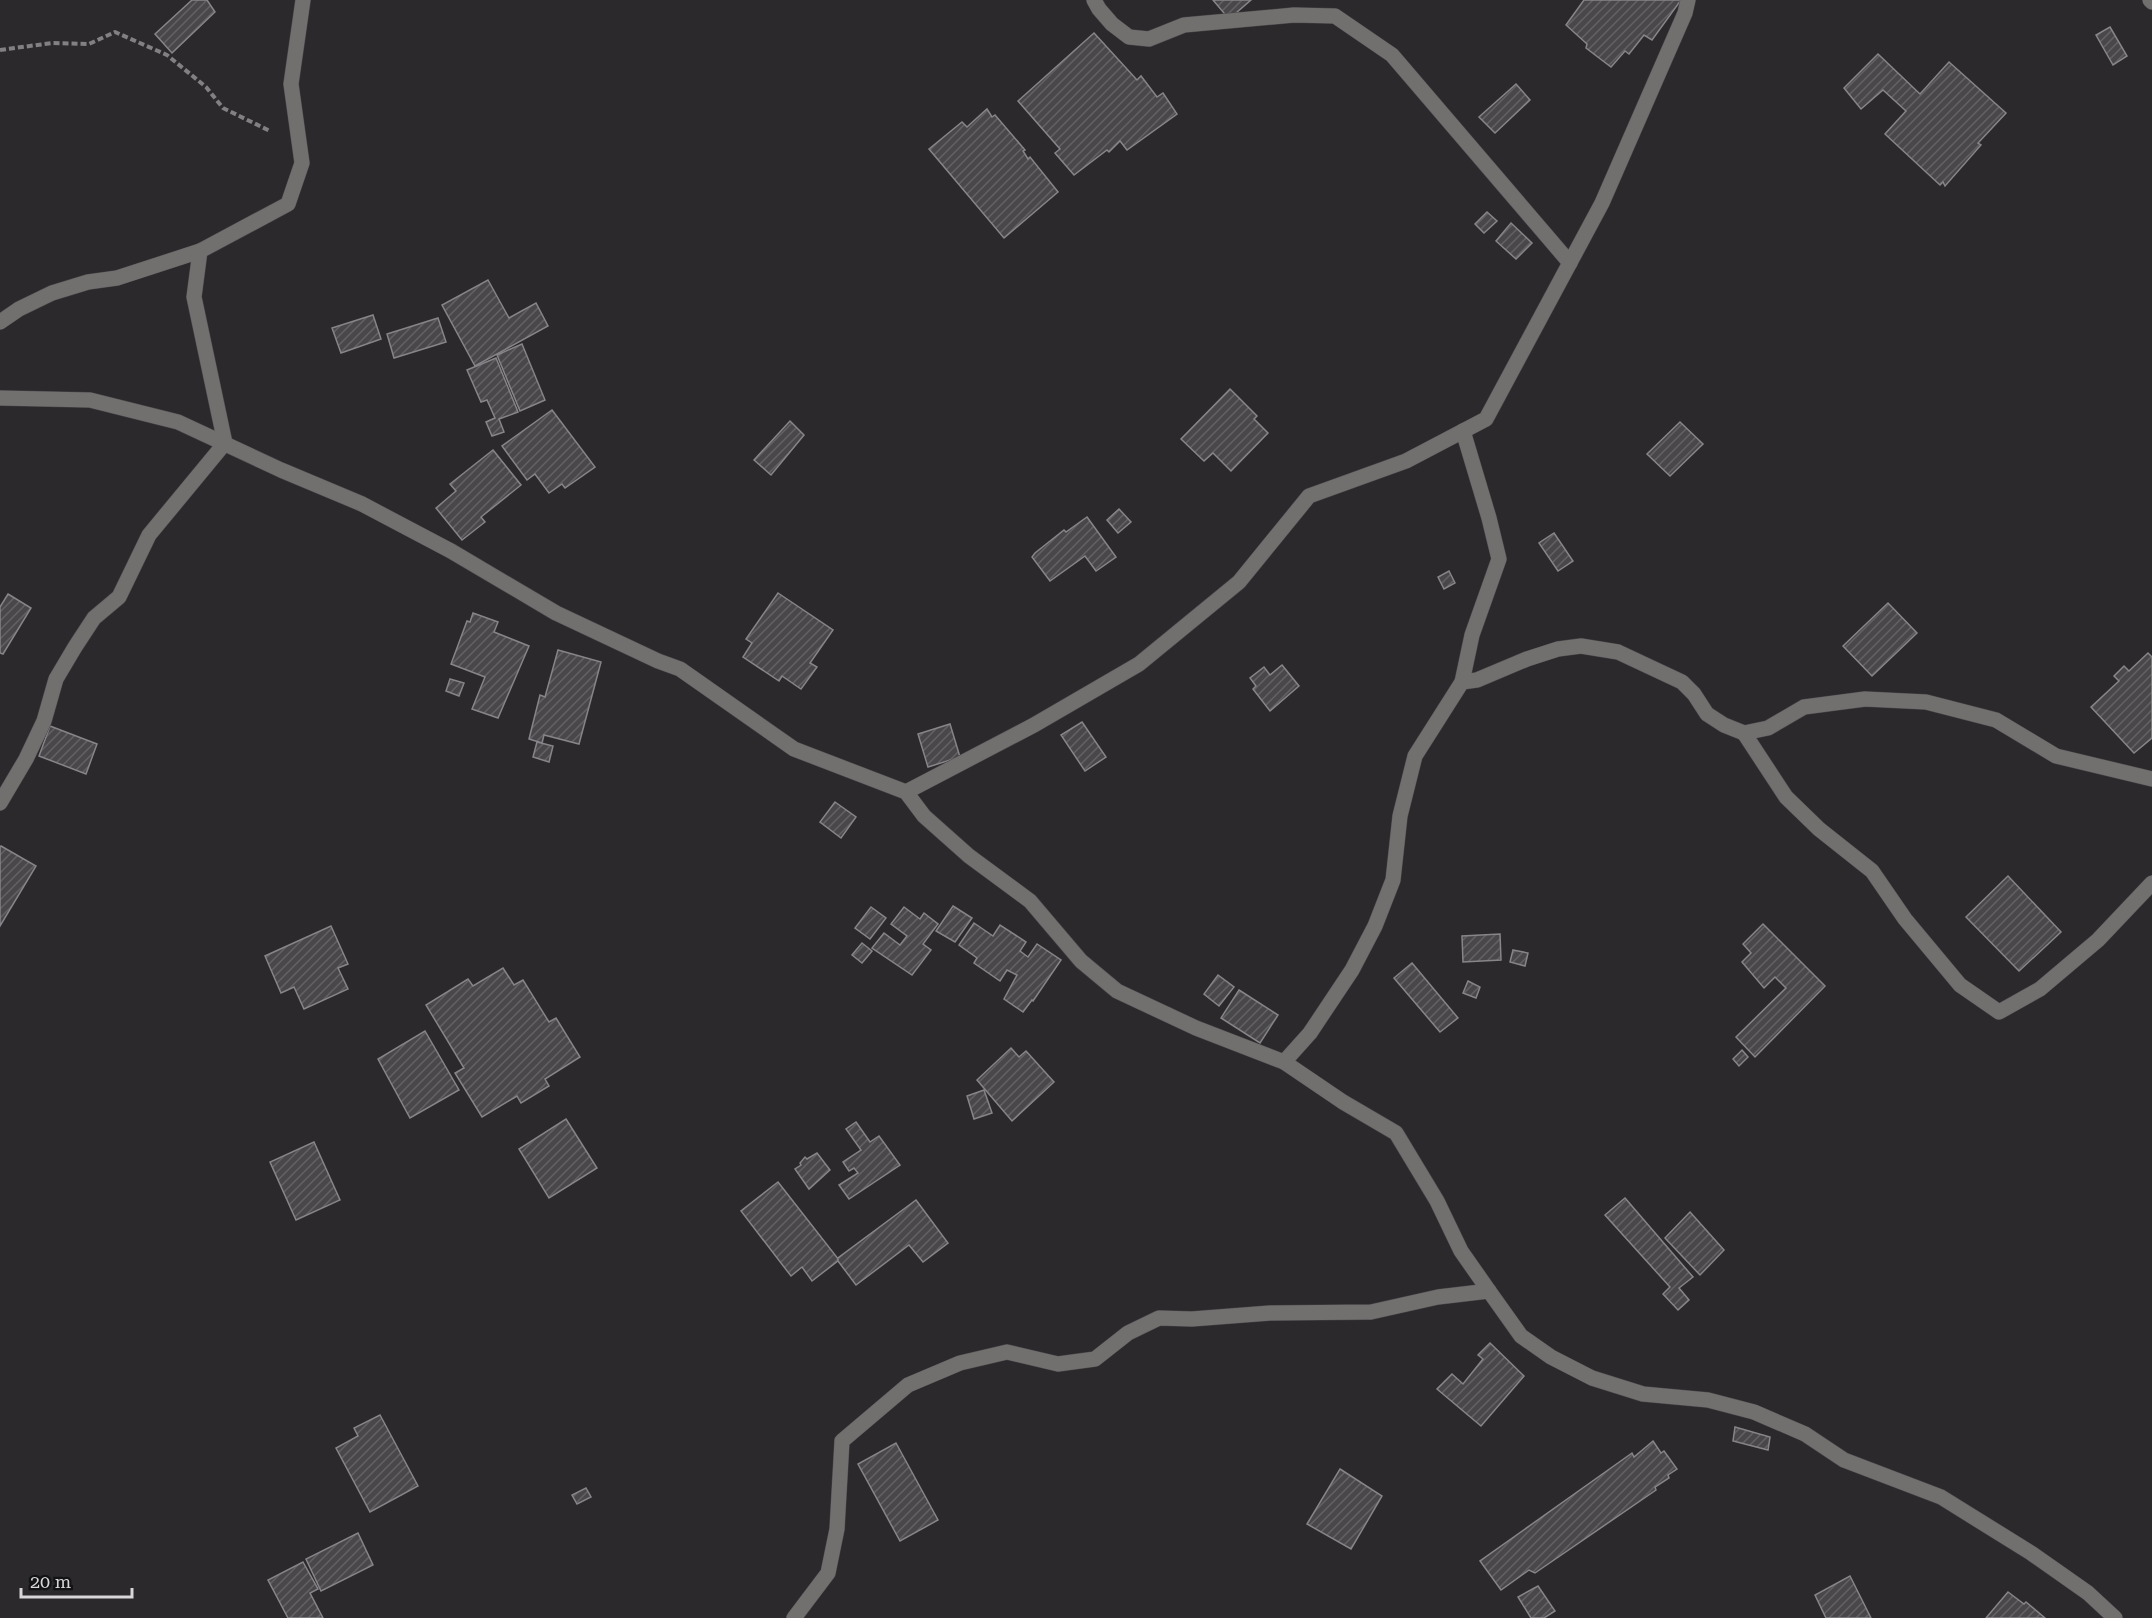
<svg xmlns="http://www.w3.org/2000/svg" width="2152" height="1618" font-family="'Roboto Serif',serif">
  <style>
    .building { fill: url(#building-hatch); stroke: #878589; stroke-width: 1.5 }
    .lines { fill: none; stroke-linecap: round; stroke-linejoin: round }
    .minor-casing { stroke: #474548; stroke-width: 16 }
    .path { stroke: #828082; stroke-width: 4; stroke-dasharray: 6 3; stroke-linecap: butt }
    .minor { stroke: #72706f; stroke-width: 15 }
  </style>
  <defs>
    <pattern id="building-hatch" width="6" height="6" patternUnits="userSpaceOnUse" patternTransform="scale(1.5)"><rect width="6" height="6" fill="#49474a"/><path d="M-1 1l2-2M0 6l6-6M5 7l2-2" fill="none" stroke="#626163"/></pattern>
  </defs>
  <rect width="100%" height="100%" fill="#2b292c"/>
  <!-- building -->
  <g class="building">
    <polygon points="192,0 207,0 215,12 172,53 155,34"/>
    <polygon points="1213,0 1251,0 1229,19"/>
    <polygon points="1584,0 1681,0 1652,40 1644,35 1629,54 1625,51 1611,67 1586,48 1587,44 1566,25"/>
    <polygon points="2110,27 2127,56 2113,65 2096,35"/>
    <polygon points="1094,33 1137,80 1141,76 1157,97 1163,93 1177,114 1127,150 1120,141 1109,152 1107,150 1074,175 1055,153 1060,149 1018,101"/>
    <polygon points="1878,54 1920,94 1949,62 2006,113 1978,143 1981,145 1945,186 1943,182 1940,185 1885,134 1906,111 1883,90 1861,109 1844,88"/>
    <polygon points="1516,84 1530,100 1495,133 1479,117"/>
    <polygon points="987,109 992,117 995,115 1025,150 1023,151 1028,159 1030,157 1058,192 1004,238 929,149 962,122 967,127"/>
    <polygon points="1487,212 1497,221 1484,233 1475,224"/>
    <polygon points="1511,223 1532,243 1516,259 1496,241"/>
    <polygon points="488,280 509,318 536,303 548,326 475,366 442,305"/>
    <polygon points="373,315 381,339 341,353 332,328"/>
    <polygon points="438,318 446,342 394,358 387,334"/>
    <polygon points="522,344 545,400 520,411 497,355"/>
    <polygon points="496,358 518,412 499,419 504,432 492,436 486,422 495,418 487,400 481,402 467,370"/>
    <polygon points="1230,389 1257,416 1254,419 1268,433 1231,471 1213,453 1204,461 1181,439"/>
    <polygon points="552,410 595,467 565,488 562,484 549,493 535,474 527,480 502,446"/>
    <polygon points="790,421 804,435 771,475 754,460"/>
    <polygon points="1680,422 1703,444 1670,476 1647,454"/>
    <polygon points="493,450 521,485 481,517 485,522 462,540 436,508 456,491 450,484"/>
    <polygon points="1119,509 1131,522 1118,533 1107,520"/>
    <polygon points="1087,517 1116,557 1096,571 1085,556 1050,581 1032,557 1035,553 1064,530 1066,532"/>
    <polygon points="1554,533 1573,561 1558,571 1539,543"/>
    <polygon points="1449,571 1455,583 1444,589 1438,577"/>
    <polygon points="778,593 833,630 810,663 817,667 801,689 782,676 779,681 743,657 752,643 746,639"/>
    <polygon points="8,594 31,608 3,654 0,653 0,607"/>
    <polygon points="1888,603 1917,633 1872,676 1843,646"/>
    <polygon points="473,613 498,622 494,632 529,646 498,718 472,709 485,677 451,664 467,621 470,622"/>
    <polygon points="558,650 601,662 579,744 544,735 542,743 529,739 540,695 545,697"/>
    <polygon points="2148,653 2152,657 2152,738 2134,753 2091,707 2119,681 2114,676 2124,666 2129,671"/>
    <polygon points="1282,665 1299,686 1270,711 1253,689 1256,686 1250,678 1264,667 1270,675"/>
    <polygon points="450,679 464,683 459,696 446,691"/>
    <polygon points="1082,722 1106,757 1085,771 1061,735"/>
    <polygon points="950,724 960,757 928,767 918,734"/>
    <polygon points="50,726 97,744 86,774 39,756"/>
    <polygon points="537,742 553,746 549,762 533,757"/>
    <polygon points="835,802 856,817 841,838 820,822"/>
    <polygon points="1,846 36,866 0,926 0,847"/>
    <polygon points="2008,876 2061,932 2019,971 1966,917"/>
    <polygon points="953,906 972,918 955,942 936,931"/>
    <polygon points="871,907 886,918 870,939 855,928"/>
    <polygon points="904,907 920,919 924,913 938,924 923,944 931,950 912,975 872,948 884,933 900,945 907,936 891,924"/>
    <polygon points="974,923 993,936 1000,925 1026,942 1020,951 1028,957 1037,944 1061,960 1033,1001 1032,1000 1023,1012 1004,999 1017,975 1007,970 1000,981 974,963 977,958 959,945"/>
    <polygon points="1763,924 1825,986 1755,1057 1736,1037 1786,988 1775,977 1764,988 1742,962 1751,953 1743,944"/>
    <polygon points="331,926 348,964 338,968 348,989 304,1009 294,987 281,993 265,956"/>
    <polygon points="1500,934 1501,960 1463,962 1462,936"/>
    <polygon points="862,943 872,951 862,963 852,955"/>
    <polygon points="1513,950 1528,953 1525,966 1510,962"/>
    <polygon points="1412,963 1458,1018 1440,1032 1394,978"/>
    <polygon points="503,968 514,985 523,980 549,1022 556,1018 580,1057 545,1079 549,1086 521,1103 517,1096 482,1117 455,1073 464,1068 426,1005 468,979 473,986"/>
    <polygon points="1218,975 1234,987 1219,1006 1204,994"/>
    <polygon points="1468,981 1480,987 1476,998 1463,993"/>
    <polygon points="1239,990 1278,1015 1260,1043 1221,1018"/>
    <polygon points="425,1031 459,1090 410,1118 378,1059"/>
    <polygon points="1011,1048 1019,1057 1026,1051 1054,1082 1012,1121 977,1080"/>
    <polygon points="1742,1050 1748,1057 1739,1066 1733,1059"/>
    <polygon points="984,1090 992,1113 974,1119 967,1096"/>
    <polygon points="566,1119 597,1168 549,1198 519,1149"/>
    <polygon points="856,1122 870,1142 879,1136 900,1165 849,1199 839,1185 858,1173 854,1168 849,1171 843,1162 861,1150 846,1129"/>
    <polygon points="314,1142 340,1200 296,1220 270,1162"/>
    <polygon points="817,1153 830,1170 809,1189 795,1169 801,1165 800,1163 805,1157 807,1159"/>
    <polygon points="778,1182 839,1260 812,1281 802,1267 791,1276 741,1211"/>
    <polygon points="1625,1198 1693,1277 1679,1288 1689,1300 1678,1310 1663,1294 1670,1287 1605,1215"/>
    <polygon points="916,1200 948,1243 923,1262 909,1245 856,1285 838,1261 838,1258"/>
    <polygon points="1690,1212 1724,1250 1700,1275 1665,1238"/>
    <polygon points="1490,1343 1524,1376 1481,1426 1437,1389 1452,1374 1463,1384 1483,1359 1478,1355"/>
    <polygon points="380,1415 418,1486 370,1512 336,1448 358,1436 354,1428"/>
    <polygon points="1735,1427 1770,1437 1768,1450 1733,1441"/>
    <polygon points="1653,1441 1661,1453 1664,1451 1677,1469 1668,1475 1669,1478 1655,1487 1656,1490 1535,1573 1529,1570 1501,1590 1480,1561 1632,1453 1634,1457"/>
    <polygon points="896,1443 938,1520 900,1541 858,1464"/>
    <polygon points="1340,1469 1382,1496 1351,1549 1307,1524"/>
    <polygon points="586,1488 591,1497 577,1504 572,1495"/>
    <polygon points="358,1533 373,1565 321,1591 306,1559"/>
    <polygon points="303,1562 318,1589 310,1593 323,1618 288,1618 268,1580"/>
    <polygon points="1850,1576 1871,1618 1826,1618 1815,1595"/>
    <polygon points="1538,1586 1555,1611 1544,1618 1531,1618 1518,1597"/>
    <polygon points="2008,1592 2024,1604 2026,1602 2045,1618 1986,1618"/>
  </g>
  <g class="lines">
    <defs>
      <g id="minor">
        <polyline points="1094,0 1099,9 1112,24 1129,37 1149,39 1184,25 1294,15 1335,16 1392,55 1570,263"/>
        <polyline points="2150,0 2152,2"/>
        <polyline points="0,322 19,309 52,293 88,282 117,278 200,251"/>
        <polyline points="0,398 90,400 178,422 281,470 362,504 451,551 556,613 658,661 680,669 794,749 906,792 924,816 969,856 1030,901 1081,961 1117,991 1196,1028 1284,1062 1343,1102 1396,1133 1437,1201 1461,1251 1489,1291 1521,1336 1551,1357 1592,1378 1643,1394 1708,1400 1754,1412 1805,1434 1844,1460 1941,1497 2031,1553 2088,1593 2115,1618"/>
        <polyline points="1462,682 1477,680 1527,659 1558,649 1581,646 1618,652 1682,682 1694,694 1707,714 1724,725 1744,733 1768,728 1804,707 1865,699 1926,702 1996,720 2056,756 2152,779"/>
        <polyline points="1744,733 1786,797 1819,829 1872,871 1905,919 1960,985 1999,1012 2040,989 2098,940 2152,883"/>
        <polyline points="906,792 1034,725 1139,664 1239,582 1309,496 1406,461 1486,419 1602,203 1685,13 1688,0"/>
        <polyline points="0,803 26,759 44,721 56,679 75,647 94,618 119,597 149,535 225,443 194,297 200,251 288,204 302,163 291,84 303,0"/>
        <polyline points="1284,1062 1310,1033 1352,970 1375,926 1393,880 1400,816 1415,756 1462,682 1472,635 1499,559 1489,518 1463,431"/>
        <polyline points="794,1618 828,1573 837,1529 842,1441 908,1385 960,1363 1007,1352 1058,1364 1095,1359 1128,1333 1159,1318 1192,1319 1270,1313 1371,1312 1438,1297 1489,1291"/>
      </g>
    </defs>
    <!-- minor casing -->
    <use href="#minor" class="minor-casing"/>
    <!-- path -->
    <polyline class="path" points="0,50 52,43 89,44 115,32 167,55 206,87 223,108 270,131"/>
    <!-- minor -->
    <use href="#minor" class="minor"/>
  </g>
  <!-- scale -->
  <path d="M21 1588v9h111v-9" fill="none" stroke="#d8d6d8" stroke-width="3"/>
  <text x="30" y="1588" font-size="18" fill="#d8d6d8" stroke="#131214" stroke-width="4.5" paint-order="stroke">20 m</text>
</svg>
